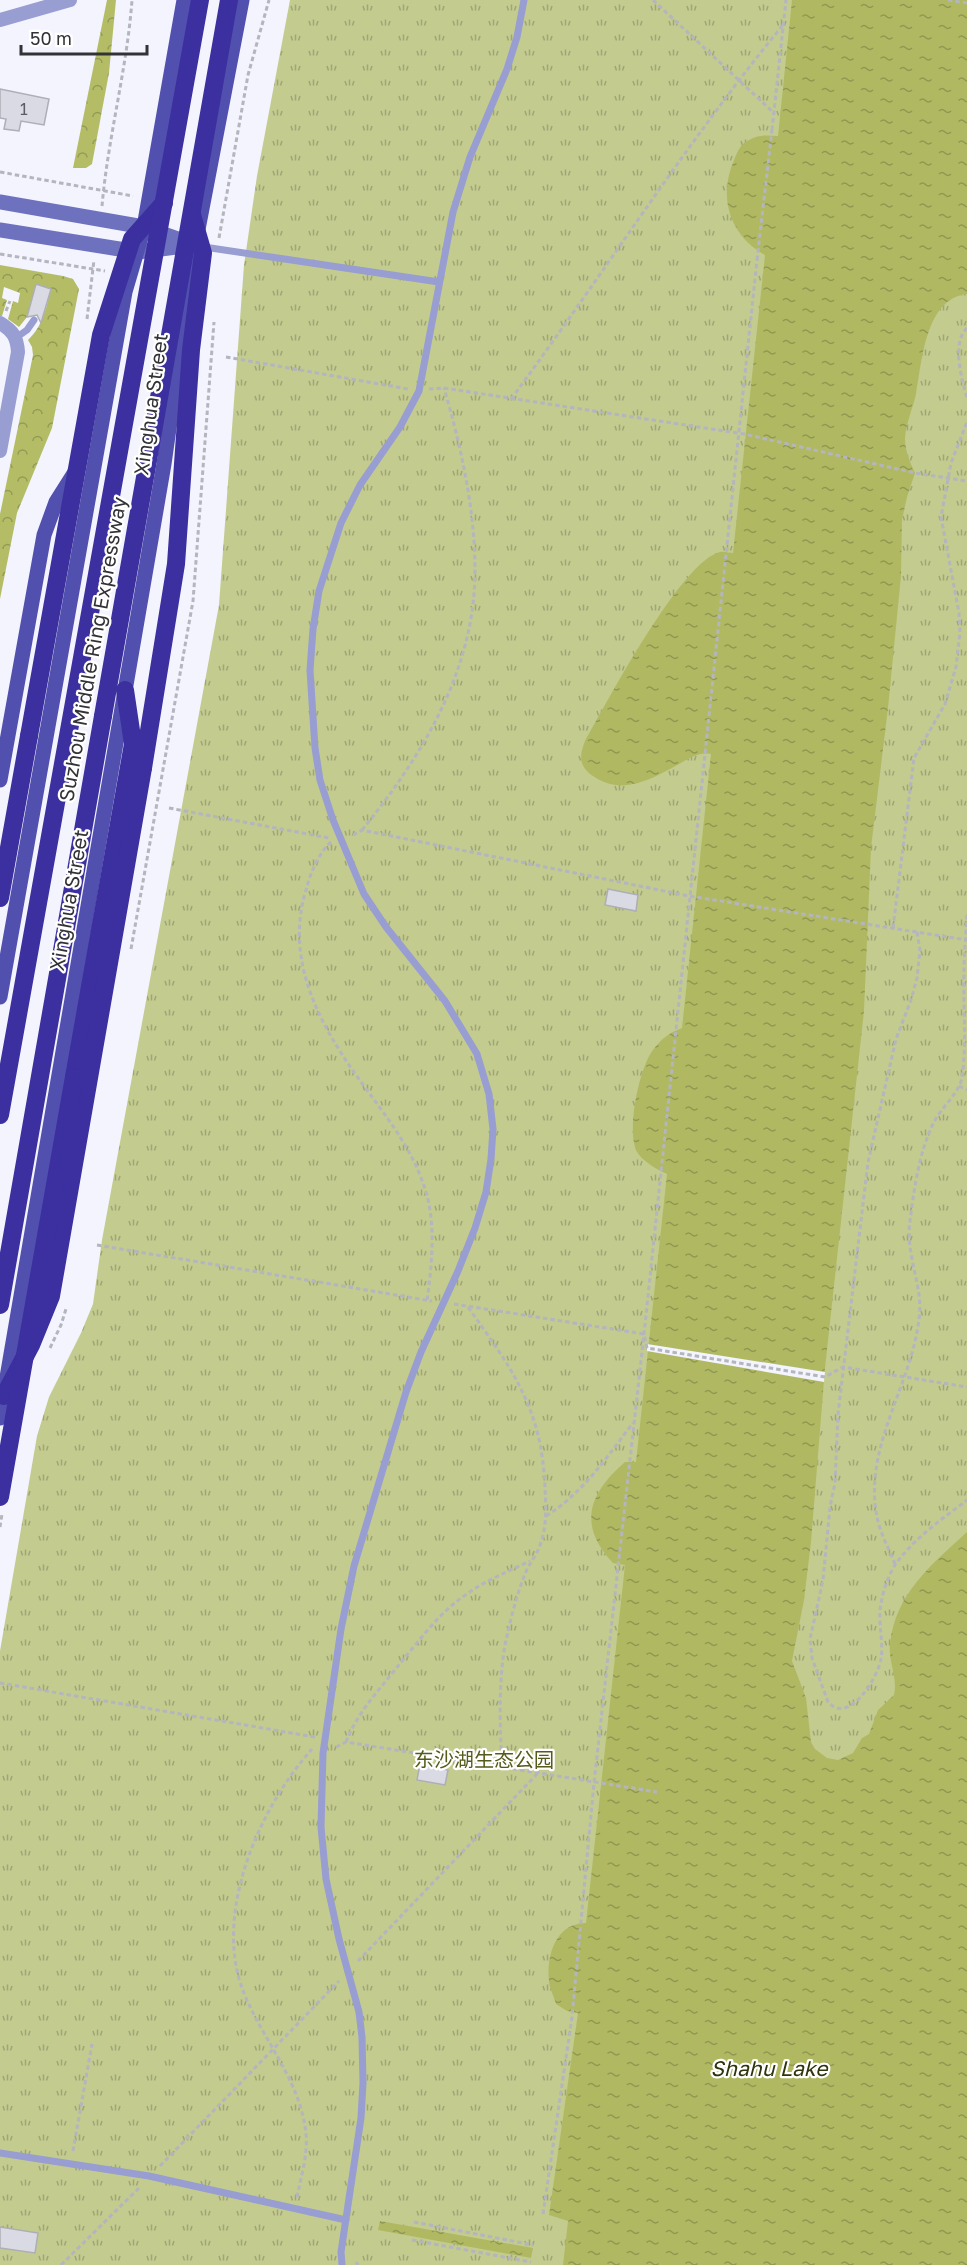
<svg xmlns="http://www.w3.org/2000/svg" width="967" height="2265" font-family="'Golos Text','Noto Sans SC',sans-serif">
  <style>
    .forest { fill: url(#forest-crowns) }
    .park { fill: url(#park-tufts) }
    .water { fill: url(#water-ripples) }
    .pier { fill: #f3f4fe }
    .building { fill: #d9dae3; stroke: #adaeb6; stroke-width: 1.5 }
    .lines { fill: none; stroke-linecap: round; stroke-linejoin: round }
    .path { stroke: #b4b5bd; stroke-width: 3; stroke-dasharray: 4.5 3; stroke-linecap: butt }
    .lane { stroke: #989dd2; stroke-width: 7 }
    .street { stroke: #989dd2; stroke-width: 14 }
    .secondary { stroke: #6e71be; stroke-width: 15 }
    .primary { stroke: #5250ae; stroke-width: 15 }
    .highway { stroke: #3c2f9f; stroke-width: 18 }
    .path-bridge { stroke: #b4b5bd; stroke-width: 3; stroke-dasharray: 4.5 3; stroke-linecap: butt }
    .highway-bridge { stroke: #3c2f9f; stroke-width: 18 }
    .labels { text-anchor: middle; dominant-baseline: central; stroke-width: 4.5; stroke-linejoin: round; paint-order: stroke }
    .number-label { font-size: 16px; fill: #5c5d62 }
    .street-label { font-size: 20px; fill: #333337; stroke: #fff }
    .park-label { font-size: 20px; fill: #565b1c; stroke: #fff }
    .water-label { font-size: 21px; font-style: italic; fill: #30340e; stroke: #fff }
  </style>
  <defs>
    <pattern id="forest-crowns" width="20" height="18" patternUnits="userSpaceOnUse" patternTransform="scale(1.5)"><rect width="20" height="18" fill="#b4bd66"/><path d="M2 6a3 3 0 1 1 6 0M12 15a3 3 0 1 1 6 0" fill="none" stroke="#939a55"/></pattern>
    <pattern id="park-tufts" width="24" height="20" patternUnits="userSpaceOnUse" patternTransform="scale(1.5)"><rect width="24" height="20" fill="#c3cb8f"/><path d="M3 7l-1-3M5 7V3M7 7l1-3M15 17l-1-3M17 17v-4M19 17l1-3" fill="none" stroke="#9fa576"/></pattern>
    <pattern id="water-ripples" width="26" height="14" patternUnits="userSpaceOnUse" patternTransform="scale(1.5)"><rect width="26" height="14" fill="#b0b962"/><path d="M2 4q2-2 4 0t4 0M15 11q2-2 4 0t4 0" fill="none" stroke="#909752"/></pattern>
  </defs>
  <rect width="100%" height="100%" fill="#f3f4fe"/>
  <!-- forest -->
  <g class="forest">
    <polygon points="107,0 116,0 109,73 92,164 86,168 73,168"/>
    <path d="M0 265 63 276 73 279 79 289 52 428 17 513 0 599V514L33 355 32 347 28 340C43 326 46 308 51 289L36 285 27 317 19 327 8 319 13 301 18 303 20 293 4 287 2 298 7 300 2 316H0Z"/>
  </g>
  <!-- park -->
  <polygon class="park" points="290,0 967,0 967,2265 0,2265 0,1651 37,1436 49,1397 81,1333 93,1304 102,1240 219,605 244,265 257,176"/>
  <!-- water -->
  <g class="water">
    <path d="M792 0H967V294C925 298 922 363 916 394 913 408 906 423 905 438 905 451 910 462 915 473L907 497 902 520 901 576 888 708 871 848 864 1011 825 1368 811 1542 804 1600 792 1661 806 1698 811 1742 815 1749 827 1758 838 1760 853 1753 862 1738 869 1734 878 1710 894 1695C898 1677 888 1662 890 1644 895 1594 932 1564 967 1532V2265H563L568 2221 549 2215 578 2013 567 2011 556 2004C554 1997 550 1989 549 1982 546 1955 556 1923 586 1923L625 1565 613 1563C577 1525 589 1493 625 1462H636L667 1174C658 1170 642 1161 637 1152 626 1131 639 1068 653 1050 662 1038 669 1033 682 1028L711 754C699 752 692 757 681 763 651 779 622 798 590 774 578 764 580 754 585 741 606 704 681 561 720 552 723 551 730 553 733 553L765 255C729 235 718 197 734 160 738 150 741 143 751 139 760 134 769 136 778 136Z"/>
    <polygon points="380,2221 533,2248 531,2258 378,2230"/>
  </g>
  <!-- pier -->
  <polygon class="pier" points="647,1344 825,1372 824,1382 647,1351"/>
  <!-- building -->
  <g class="building">
    <polygon points="0,89 49,99 44,125 21,121 19,131 4,129 6,119 0,118"/>
    <polygon points="36,284 51,289 41,323 37,315 27,317"/>
    <polygon points="608,889 638,895 636,911 605,905"/>
    <polygon points="420,1764 448,1770 445,1785 417,1780"/>
    <polygon points="0,2227 38,2233 35,2253 0,2248"/>
  </g>
  <g class="lines">
    <!-- path -->
    <g class="path">
      <polyline points="653,0 774,113"/>
      <polyline points="948,0 967,3"/>
      <polyline points="772,130 786,0"/>
      <polyline points="0,172 133,196"/>
      <path d="M102 206C108 137 127 69 132 0"/>
      <polyline points="219,238 248,75 269,0"/>
      <polyline points="0,254 105,271"/>
      <polyline points="6,311 10,301"/>
      <polyline points="87,319 94,260"/>
      <path d="M967 328C951 343 962 380 967 398"/>
      <polyline points="226,357 408,389"/>
      <polyline points="429,389 444,388 744,434 915,473 967,481"/>
      <path d="M511 399C603 275 685 144 783 25"/>
      <polyline points="169,808 329,838"/>
      <path d="M362 830C415 765 463 689 473 604 481 535 463 453 444 388"/>
      <polyline points="353,835 362,830 689,896 967,940"/>
      <path d="M331 842C319 852 310 874 306 890 285 958 317 1020 356 1075 381 1110 409 1143 423 1183 437 1221 432 1262 427 1301"/>
      <polyline points="893,928 914,758 945,704 956,667 960,632 959,613 941,517 951,463 967,422"/>
      <path d="M917 932 920 950 917 978 911 1000 896 1039 868 1162 838 1414 835 1483 830 1507 823 1580 810 1639 812 1658 828 1702C849 1726 878 1677 881 1659 884 1640 877 1622 881 1604 883 1591 888 1576 895 1565 913 1539 942 1519 967 1500"/>
      <polyline points="131,949 193,601 214,322"/>
      <polyline points="959,1086 967,1090"/>
      <polyline points="97,1245 432,1301"/>
      <polyline points="454,1304 644,1334 647,1348 825,1377 843,1367 967,1387"/>
      <path d="M468 1307C512 1369 542 1408 545 1488 546 1506 547 1524 541 1542 538 1554 529 1563 525 1574 516 1596 510 1622 505 1645 498 1686 500 1727 502 1768"/>
      <polyline points="50,1348 61,1325 66,1309"/>
      <path d="M546 1516C584 1492 606 1458 633 1423"/>
      <polyline points="0,1527 2,1514"/>
      <path d="M895 1564C889 1549 880 1533 877 1517 863 1447 911 1387 919 1319 924 1287 905 1256 910 1221 914 1189 919 1153 933 1124 941 1107 958 1095 962 1078 967 1044 963 1007 964 973 964 954 966 934 967 914"/>
      <polyline points="0,1683 315,1737"/>
      <path d="M346 1742C357 1713 379 1690 398 1666 418 1642 438 1614 464 1596 484 1581 507 1572 530 1561"/>
      <polyline points="336,1747 346,1742 657,1792"/>
      <polyline points="358,1961 537,1774"/>
      <polyline points="73,2151 92,2044"/>
      <polyline points="160,2166 339,1981"/>
      <path d="M297 2197C301 2177 308 2154 306 2134 301 2080 260 2037 242 1988 214 1910 260 1807 312 1749"/>
      <polyline points="543,2214 572,2017 594,1783 644,1334 757,260"/>
      <polyline points="414,2222 533,2245"/>
      <polyline points="412,2240 531,2262"/>
      <polyline points="356,2262 358,2265"/>
      <polyline points="61,2265 141,2186"/>
    </g>
    <!-- lane -->
    <g class="lane">
      <polyline points="204,247 439,282"/>
      <polyline points="17,337 27,330 34,320"/>
      <polyline points="0,2153 149,2176 346,2220"/>
      <polyline points="342,2265 341,2252 361,2118 363,2083 362,2037 359,2012 339,1939 326,1879 321,1827 323,1753 341,1629 354,1566 406,1392 421,1352 458,1271 475,1228 486,1192 491,1159 493,1129 489,1094 477,1054 445,1001 386,927 364,894 333,820 320,780 315,748 310,670 313,629 319,591 341,523 360,485 400,427 419,391 453,212 470,157 507,69 517,37 524,0"/>
    </g>
    <!-- street -->
    <g class="street">
      <polyline points="0,20 70,0"/>
      <path d="M0 323C13 331 17 337 18 352L0 451"/>
    </g>
    <!-- secondary -->
    <g class="secondary">
      <polyline points="0,202 144,227 195,245"/>
      <polyline points="0,230 138,252 192,245"/>
    </g>
    <!-- primary -->
    <g class="primary">
      <polyline points="0,780 44,535 56,502 75,472"/>
      <polyline points="0,997 125,292 144,227 184,0"/>
      <polyline points="0,1418 164,464 195,245 242,0"/>
    </g>
    <!-- highway -->
    <g class="highway">
      <polyline points="0,898 29,736"/>
      <polyline points="74,1077 133,744 125,690"/>
      <polyline points="0,1305 103,716"/>
      <polyline points="4,1396 31,1345 51,1296 143,768"/>
    </g>
    <!-- path-bridge -->
    <polyline class="path-bridge" points="757,260 772,130"/>
    <!-- highway-bridge -->
    <g class="highway-bridge">
      <polyline points="103,716 229,0"/>
      <polyline points="29,736 101,335 132,239 164,203"/>
      <polyline points="143,768 176,564 191,350 203,253 192,215"/>
      <polyline points="0,1115 200,0"/>
      <polyline points="0,1497 74,1077"/>
    </g>
  </g>
  <g class="labels">
    <!-- number labels -->
    <g class="number-label">
      <text x="24" y="109">1</text>
    </g>
    <!-- street labels -->
    <g class="street-label">
      <text transform="translate(150 404) rotate(-82)">Xinghua Street</text>
      <text transform="translate(92 649) rotate(-80)">Suzhou Middle Ring Expressway</text>
      <text transform="translate(68 900) rotate(-80)">Xinghua Street</text>
    </g>
    <!-- park labels -->
    <g class="park-label">
      <text x="484" y="1759">东沙湖生态公园</text>
    </g>
    <!-- water labels -->
    <g class="water-label">
      <text x="769" y="2068">Shahu Lake</text>
    </g>
  </g>
  <!-- scale -->
  <path d="M21 45v9h126v-9" fill="none" stroke="#333337" stroke-width="3"/>
  <text x="30" y="45" font-size="18" fill="#333337" stroke="#ffffff" stroke-width="4.5" paint-order="stroke">50 m</text>
</svg>
